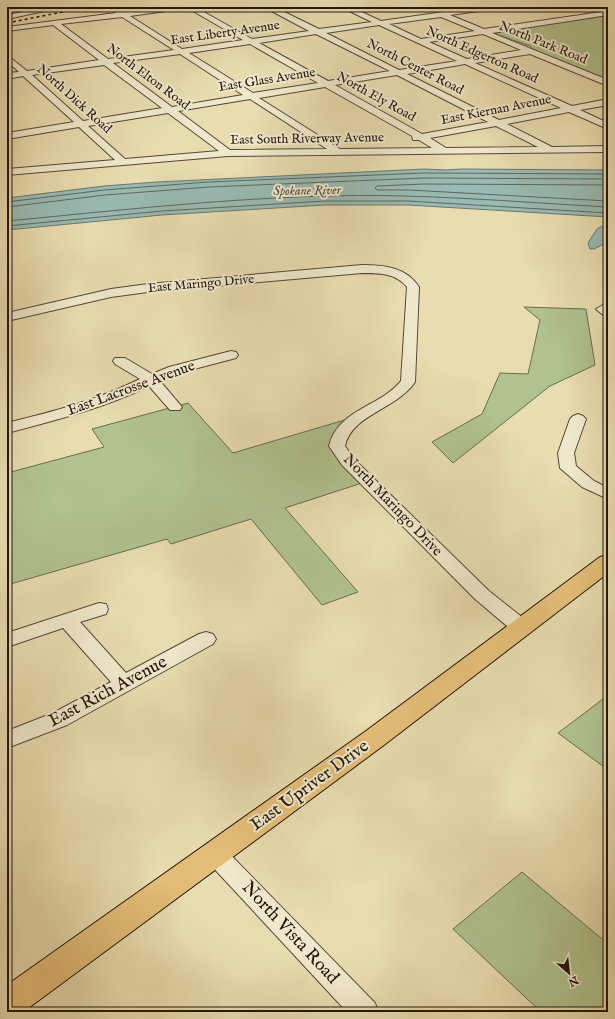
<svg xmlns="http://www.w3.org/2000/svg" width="615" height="1019" font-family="'IM FELL English',serif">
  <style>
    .green { fill: #b0c28f; stroke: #696c4e }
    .water { fill: #99bab2; stroke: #697870 }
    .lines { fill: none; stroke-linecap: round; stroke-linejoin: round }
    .shore { stroke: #5e6860; stroke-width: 1 }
    .minor-casing { stroke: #544836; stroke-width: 2 }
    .major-casing { stroke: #22160d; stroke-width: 2 }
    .minor { fill: #f0e8cc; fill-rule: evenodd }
    .major { fill: #e4be78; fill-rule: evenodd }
    .rail { stroke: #22160d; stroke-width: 1.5; stroke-dasharray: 3 3; stroke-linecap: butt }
    .labels { text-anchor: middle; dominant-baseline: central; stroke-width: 4; stroke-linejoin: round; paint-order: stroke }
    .far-street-label { font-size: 13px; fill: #22160d; stroke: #f0e8cc }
    .far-water-label { font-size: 13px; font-style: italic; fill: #4c4f47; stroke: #f0e8cc }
    .street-label { font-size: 15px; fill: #22160d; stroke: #f0e8cc }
    .near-street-label { font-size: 18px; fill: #22160d; stroke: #f0e8cc }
  </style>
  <rect width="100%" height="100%" fill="#e8dcb0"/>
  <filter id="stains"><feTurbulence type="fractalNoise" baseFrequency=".005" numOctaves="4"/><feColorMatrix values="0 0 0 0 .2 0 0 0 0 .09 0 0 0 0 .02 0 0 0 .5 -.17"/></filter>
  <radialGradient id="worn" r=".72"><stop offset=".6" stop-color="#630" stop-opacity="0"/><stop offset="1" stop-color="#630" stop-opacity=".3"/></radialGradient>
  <!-- green -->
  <g class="green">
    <polygon points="608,14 608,81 534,50 530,46 492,33"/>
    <polygon points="524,307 586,309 595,365 550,386 453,463 432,442 482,414 500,373 528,374 540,320"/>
    <polygon points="188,403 233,453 348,419 334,432 332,444 362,483 285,508 358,592 322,605 251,519 171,544 167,539 7,585 7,473 104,447 92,429"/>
    <polygon points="603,699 608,702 608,770 558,733"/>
    <polygon points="522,872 608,944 608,1012 541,1012 453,929"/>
  </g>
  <!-- water -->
  <g class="water">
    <polygon points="424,169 446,170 462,169 608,170 608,217 408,205 325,205 162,215 7,230 7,198 104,186 157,182"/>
    <polygon points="608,223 608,242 594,249 590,249 588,243 597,229"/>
  </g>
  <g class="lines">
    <!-- shore -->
    <g class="shore">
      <polyline points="608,185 424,184 377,186 375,188 377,190 409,190 608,201"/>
      <polyline points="7,202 104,190 208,182 424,173 608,174"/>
      <polyline points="7,207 105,195 209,187 424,178 608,179"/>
      <path d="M7 221C112 211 218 199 324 196 418 193 514 202 608 207"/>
      <polyline points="7,226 162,211 325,201 408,201 608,213"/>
    </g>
    <defs>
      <g id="minor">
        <polygon points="48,7 63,7 7,19 7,15"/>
        <path d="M108 7C117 7 121 12 126 12 145 12 165 7 185 7L181 9 130 16 182 49 243 40 186 7H195L252 39 309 31 264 7H274L319 29 372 22 341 7H351L381 21 478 7H497L493 9 450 15 484 29 608 11V15L492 33 608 80V86L530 54 475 63 572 106 608 99V105L580 110 608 123V129L569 112 507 124 552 147 608 146V152L228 156 7 175V169L115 160 79 127 7 139V133L74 122 23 76 7 79V73L19 72 7 61V55L27 71 99 60 53 25 7 31V27L116 13ZM122 17 174 50 108 59 61 24ZM441 17 475 31 421 39 389 24ZM379 25 457 61 399 70 326 33ZM316 34 390 71 328 81 259 43ZM483 34 521 50 467 59 429 42ZM250 44 318 83 253 93 189 53ZM180 54 243 95 172 107 113 63ZM465 64 561 108 499 120 407 74ZM104 65 162 108 83 121 32 75ZM397 75 488 122 422 134 335 85ZM325 87 412 136 413 140H419L432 148 340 149 259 98ZM250 99 327 149 230 150 178 111ZM168 113 219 151 125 159 88 126ZM496 126 538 147 446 148 430 138Z"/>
        <path d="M362 265C384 265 406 267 419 287L415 382C396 410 352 414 345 446L354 459 489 591 528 622 531 627 528 632 521 634 514 632 475 599 342 465 329 446C338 409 380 407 401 381L407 287C396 273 379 273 362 273L148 292 111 297 7 321V313L111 289 148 284Z"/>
        <polygon points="603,305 608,306 608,316 603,315 596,309"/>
        <path d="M231 351 236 352 238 355 236 358 179 373 160 381 182 407 180 410H170L149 386C104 408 56 420 7 433V423C55 411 95 401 140 379L115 364 113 361 115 358H125L152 374 169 367Z"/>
        <polygon points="578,414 583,416 586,419 574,453 576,466 594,481 608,488 608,499 582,487 560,468 558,453 570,419 573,416"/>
        <polygon points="99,603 106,604 108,609 106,614 80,622 126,673 199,634 206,632 213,634 216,639 213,644 67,725 7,748 7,731 53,713 111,682 63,628 7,647 7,633"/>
        <polygon points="215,844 223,847 375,1003 378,1012 347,1012 207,861 203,854 207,847"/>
      </g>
      <polygon id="major" points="608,555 608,573 384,745 23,1012 7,1012 7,985 366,731 600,557"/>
    </defs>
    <!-- minor casing -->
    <use href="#minor" class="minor-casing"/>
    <!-- major casing -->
    <use href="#major" class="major-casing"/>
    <!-- minor -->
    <use href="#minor" class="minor"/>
    <!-- major -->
    <use href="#major" class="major"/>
    <!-- rail -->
    <polyline class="rail" points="7,23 88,7"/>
  </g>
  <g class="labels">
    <!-- far-street labels -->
    <g class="far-street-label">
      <text transform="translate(225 33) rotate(-8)">East Liberty Avenue</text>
      <text transform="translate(543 43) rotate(22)">North Park Road</text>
      <text transform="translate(482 55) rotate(24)">North Edgerton Road</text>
      <text transform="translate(415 67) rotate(27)">North Center Road</text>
      <text transform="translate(148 77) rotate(37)">North Elton Road</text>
      <text transform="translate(267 80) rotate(-9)">East Glass Avenue</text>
      <text transform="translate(376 97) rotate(29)">North Ely Road</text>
      <text transform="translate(74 99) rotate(42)">North Dick Road</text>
      <text transform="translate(496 110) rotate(-11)">East Kiernan Avenue</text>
      <text transform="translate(307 139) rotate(-1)">East South Riverway Avenue</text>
      <text transform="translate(201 284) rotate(-5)">East Maringo Drive</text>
    </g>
    <!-- far-water labels -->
    <g class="far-water-label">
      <text transform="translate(307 191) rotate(-1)">Spokane River</text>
    </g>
    <!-- street labels -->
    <g class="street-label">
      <text transform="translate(131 388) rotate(-20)">East Lacrosse Avenue</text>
      <text transform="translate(393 505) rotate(46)">North Maringo Drive</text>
    </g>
    <!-- near-street labels -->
    <g class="near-street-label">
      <text transform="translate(108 692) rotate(-28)">East Rich Avenue</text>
      <text transform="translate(310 786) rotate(-36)">East Upriver Drive</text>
      <text transform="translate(290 933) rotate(47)">North Vista Road</text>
    </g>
  </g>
  <!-- margin -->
  <rect width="615" height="1019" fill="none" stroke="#e8dcb0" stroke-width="24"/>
  <rect x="8" y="8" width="599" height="1003" fill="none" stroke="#22160d" stroke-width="2"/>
  <rect x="12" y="12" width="591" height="995" fill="none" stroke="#22160d"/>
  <!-- north arrow -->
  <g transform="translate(569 973) rotate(152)" stroke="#f0e8cc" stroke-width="3" paint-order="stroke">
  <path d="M0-3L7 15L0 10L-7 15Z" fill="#22160d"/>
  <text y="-6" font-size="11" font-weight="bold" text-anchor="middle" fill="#22160d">N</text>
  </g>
  <rect width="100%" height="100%" filter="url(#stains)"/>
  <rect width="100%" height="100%" fill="url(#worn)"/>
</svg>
